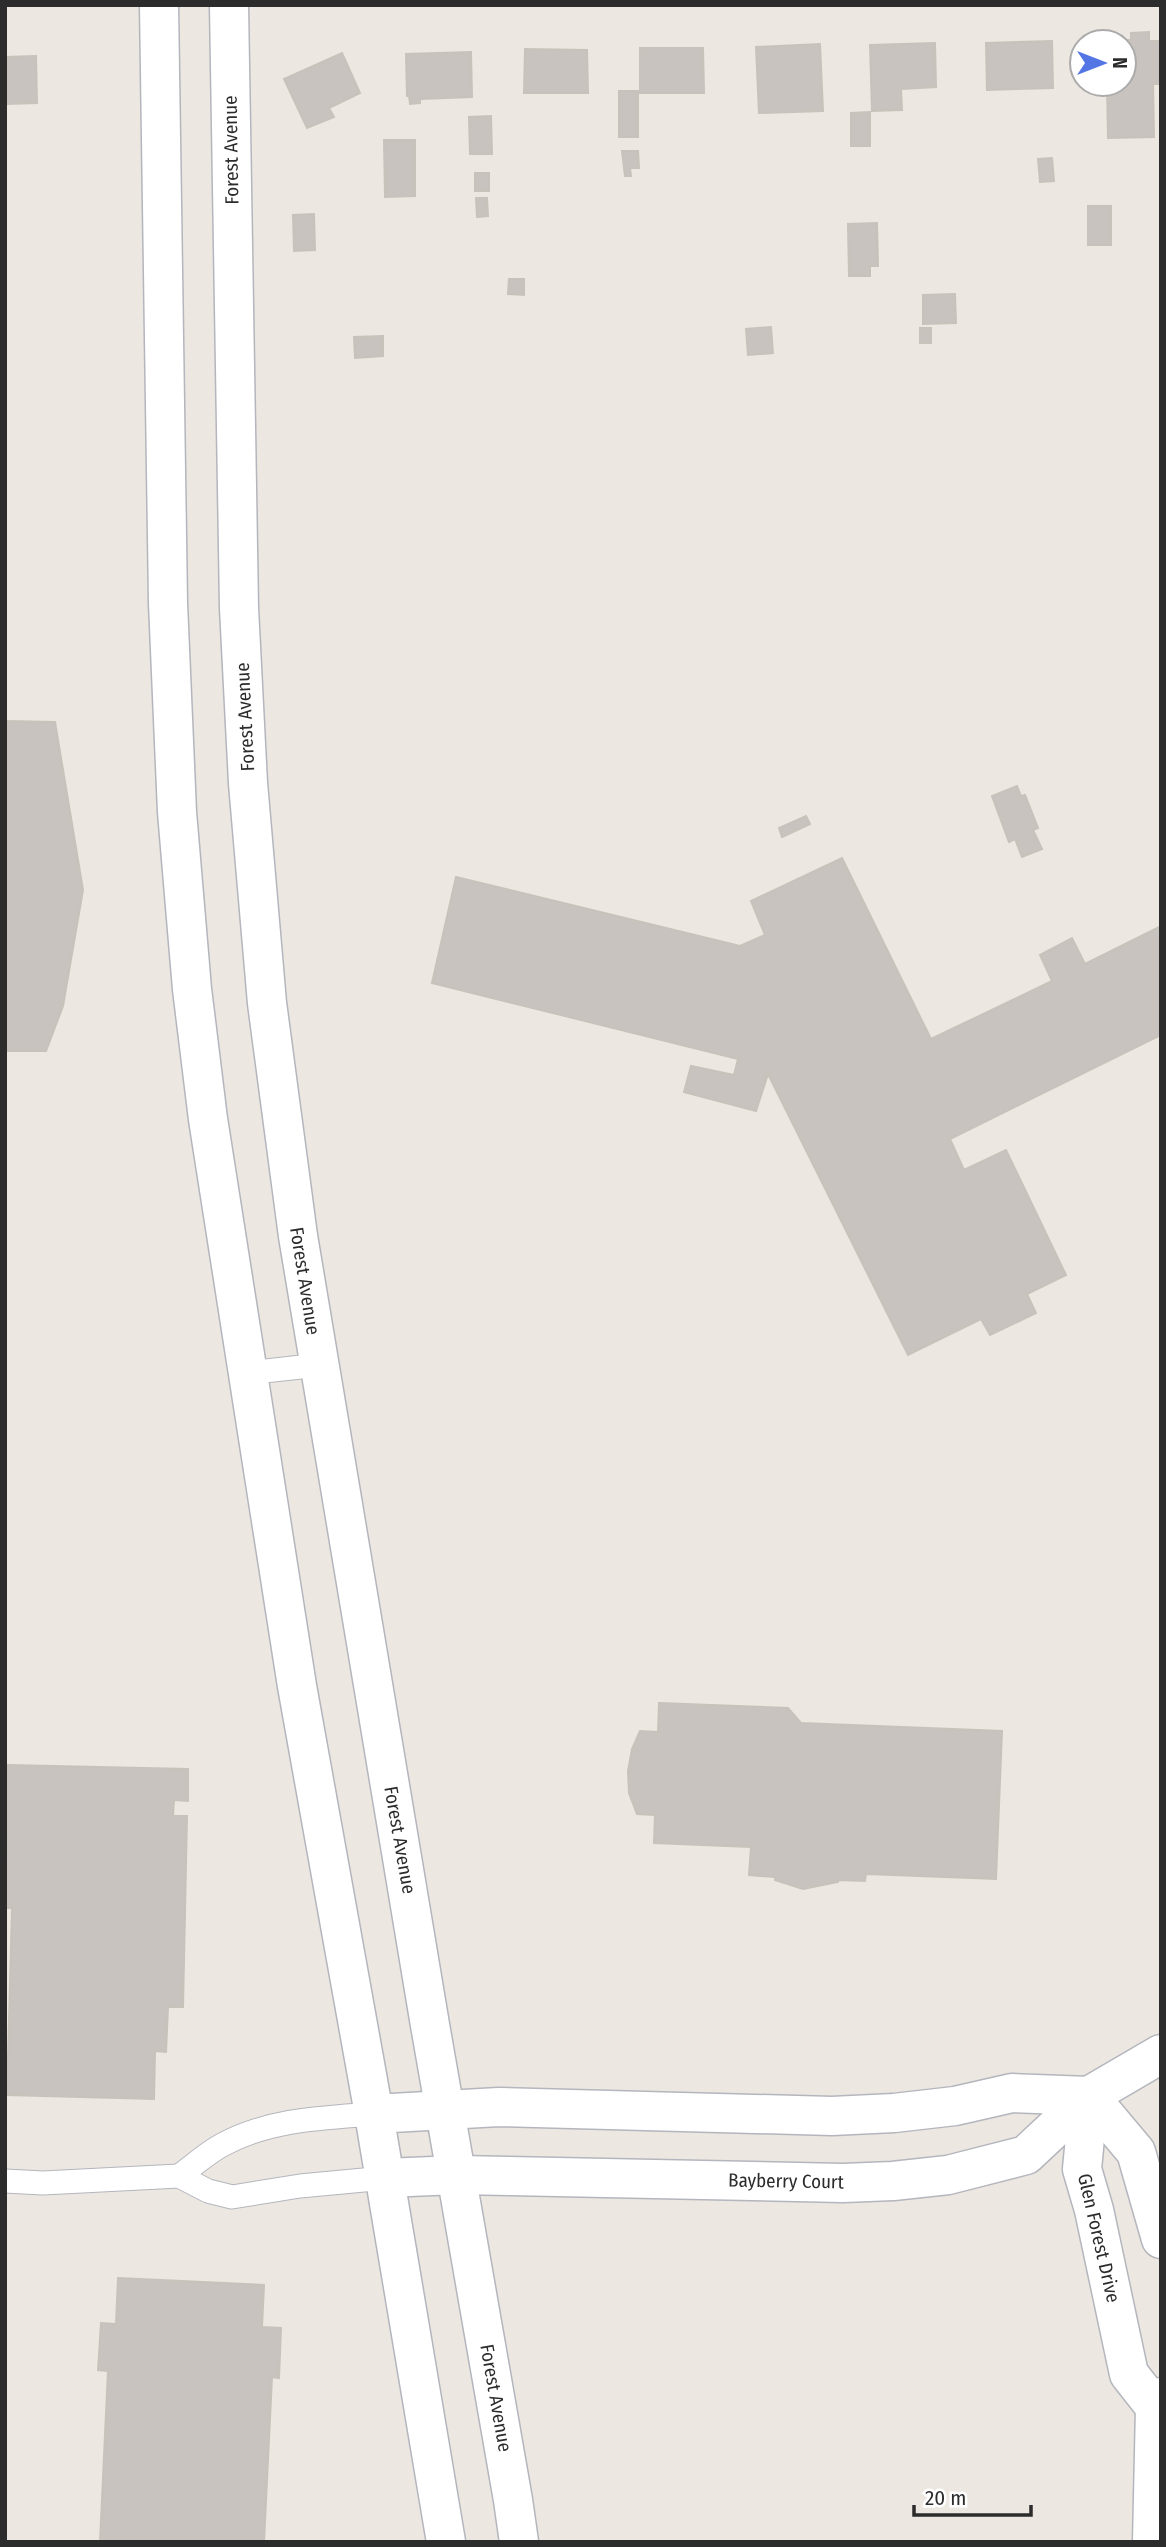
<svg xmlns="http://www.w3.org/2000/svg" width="1166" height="2547" font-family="'Fira Sans Condensed',sans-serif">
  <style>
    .building { fill: #c8c3bf; stroke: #c7c2ba; stroke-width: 2 }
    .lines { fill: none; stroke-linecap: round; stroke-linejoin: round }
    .lane-casing { stroke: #b4b6be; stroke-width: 25 }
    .street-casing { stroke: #b4b6be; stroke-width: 41 }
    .secondary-casing { stroke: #b4b6be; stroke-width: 41 }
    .lane { stroke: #fff; stroke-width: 23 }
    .street { stroke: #fff; stroke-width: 38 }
    .secondary { stroke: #fff; stroke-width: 38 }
    .labels { text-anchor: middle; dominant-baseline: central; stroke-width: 6; stroke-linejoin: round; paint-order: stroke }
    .street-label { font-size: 19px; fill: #2c2c2c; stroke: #fff }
  </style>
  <rect width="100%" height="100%" fill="#ece7e0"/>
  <!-- building -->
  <g class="building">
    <polygon points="1149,32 1149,41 1161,41 1161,84 1153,84 1154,137 1108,138 1107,85 1104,84 1124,84 1124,42 1105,40 1131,40 1131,33"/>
    <polygon points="1052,41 1053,88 987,90 986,43"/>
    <polygon points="935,43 936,87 901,89 902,110 872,111 870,45"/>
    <polygon points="820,44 823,111 759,113 756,47"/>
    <polygon points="640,48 703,48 704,93 640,93"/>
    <polygon points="525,49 587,50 588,93 524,93"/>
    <polygon points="471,52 472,97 420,99 420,103 410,104 409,96 407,96 406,54"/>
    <polygon points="342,53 360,93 329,108 334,117 307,128 284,79"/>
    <polygon points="36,56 37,103 5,104 5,57"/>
    <rect x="619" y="91" width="19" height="46"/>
    <polygon points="870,112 870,146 851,146 851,113"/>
    <polygon points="491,116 492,154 470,154 469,117"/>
    <polygon points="384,140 415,140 415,196 385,197"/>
    <polygon points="622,151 638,151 639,168 630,168 631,176 625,176"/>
    <polygon points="1052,158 1054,181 1040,182 1038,159"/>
    <rect x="475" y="173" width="14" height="18"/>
    <polygon points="476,198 487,198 488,216 477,217"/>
    <rect x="1088" y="206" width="23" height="39"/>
    <polygon points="314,214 315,250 294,251 293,215"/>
    <polygon points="877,223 878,266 870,266 870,276 849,276 848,224"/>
    <polygon points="509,279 524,279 524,295 508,294"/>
    <polygon points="955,294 956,323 923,324 923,295"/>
    <polygon points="771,327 773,353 748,355 746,329"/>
    <rect x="920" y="328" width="11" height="15"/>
    <polygon points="383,336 383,356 355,358 354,337"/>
    <polygon points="5,721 55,722 83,890 63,1006 46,1051 5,1051"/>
    <polygon points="1017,786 1021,796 1025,795 1038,828 1033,830 1042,849 1022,857 1015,839 1009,842 992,796"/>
    <polygon points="806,816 810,824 782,837 779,828"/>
    <polygon points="842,858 931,1039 1052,981 1040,955 1072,938 1085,964 1161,926 1161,1035 950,1139 964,1170 1006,1150 1066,1275 1027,1294 1036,1313 990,1335 981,1319 908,1355 768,1074 756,1111 684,1092 691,1066 734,1075 738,1059 432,983 456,877 740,946 765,935 751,901"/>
    <polygon points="659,1703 788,1708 801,1723 1002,1731 996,1879 866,1874 865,1881 838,1880 838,1882 803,1889 775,1880 775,1877 749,1875 751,1847 654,1843 655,1815 637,1814 629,1793 628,1771 632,1749 640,1731 658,1732"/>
    <polygon points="8,1765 188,1769 188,1801 174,1800 173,1816 187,1816 183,2007 168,2007 166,2052 155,2051 154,2099 7,2095 12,1908 5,1908"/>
    <polygon points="118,2278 264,2285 262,2327 281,2328 279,2378 272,2377 264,2542 100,2542 108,2371 98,2370 101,2323 116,2324"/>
  </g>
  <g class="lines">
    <defs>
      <g id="lane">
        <polyline points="247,1373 319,1365"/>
        <path d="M179 2176C193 2166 207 2153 222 2145 270 2119 322 2118 374 2114"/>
        <polyline points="5,2181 43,2183 179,2176 208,2191 232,2197 300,2186 385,2178"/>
      </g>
      <g id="street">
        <polyline points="1089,2096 1082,2169 1094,2210 1129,2374 1155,2407"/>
        <polyline points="1089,2096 1136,2152 1161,2239"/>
        <polyline points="374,2114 499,2107 832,2116 894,2113 955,2106 1012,2093 1089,2096"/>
        <polyline points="385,2178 457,2175 843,2183 893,2181 948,2175 1026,2155 1089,2096 1161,2054"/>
        <polyline points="1152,2542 1155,2407 1161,2397"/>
      </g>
      <g id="secondary">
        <polyline points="159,5 168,603 177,812 192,989 208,1119 297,1686 374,2114 446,2542"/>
        <polyline points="229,5 239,608 248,783 267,1003 298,1236 430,2025 513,2500 519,2542"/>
      </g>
    </defs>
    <!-- lane casing -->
    <use href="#lane" class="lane-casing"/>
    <!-- street casing -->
    <use href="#street" class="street-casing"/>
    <!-- secondary casing -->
    <use href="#secondary" class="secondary-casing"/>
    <!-- lane -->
    <use href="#lane" class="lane"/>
    <!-- street -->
    <use href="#street" class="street"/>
    <!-- secondary -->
    <use href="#secondary" class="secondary"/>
  </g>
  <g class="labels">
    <!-- street labels -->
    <g class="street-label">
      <text transform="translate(231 150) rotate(-91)">Forest Avenue</text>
      <text transform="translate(245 717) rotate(-93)">Forest Avenue</text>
      <text transform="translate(305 1281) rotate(81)">Forest Avenue</text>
      <text transform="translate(400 1840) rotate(80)">Forest Avenue</text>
      <text transform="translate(786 2181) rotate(1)">Bayberry Court</text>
      <text transform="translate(1099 2238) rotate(77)">Glen Forest Drive</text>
      <text transform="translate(496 2398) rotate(80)">Forest Avenue</text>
    </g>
  </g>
  <!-- border -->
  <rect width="1166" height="2547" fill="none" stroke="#2c2c2c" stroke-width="14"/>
  <!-- north arrow -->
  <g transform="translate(1103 63) rotate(90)"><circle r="33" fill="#ffffff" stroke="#ababab" stroke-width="2"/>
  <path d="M0-5L12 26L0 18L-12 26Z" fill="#5476e5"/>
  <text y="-10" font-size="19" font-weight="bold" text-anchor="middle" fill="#2c2c2c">N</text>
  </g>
  <!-- scale -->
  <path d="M914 2505v10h117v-10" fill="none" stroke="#2c2c2c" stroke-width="3.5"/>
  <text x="925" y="2505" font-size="21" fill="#2c2c2c" stroke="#ffffff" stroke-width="5" paint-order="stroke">20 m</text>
</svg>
